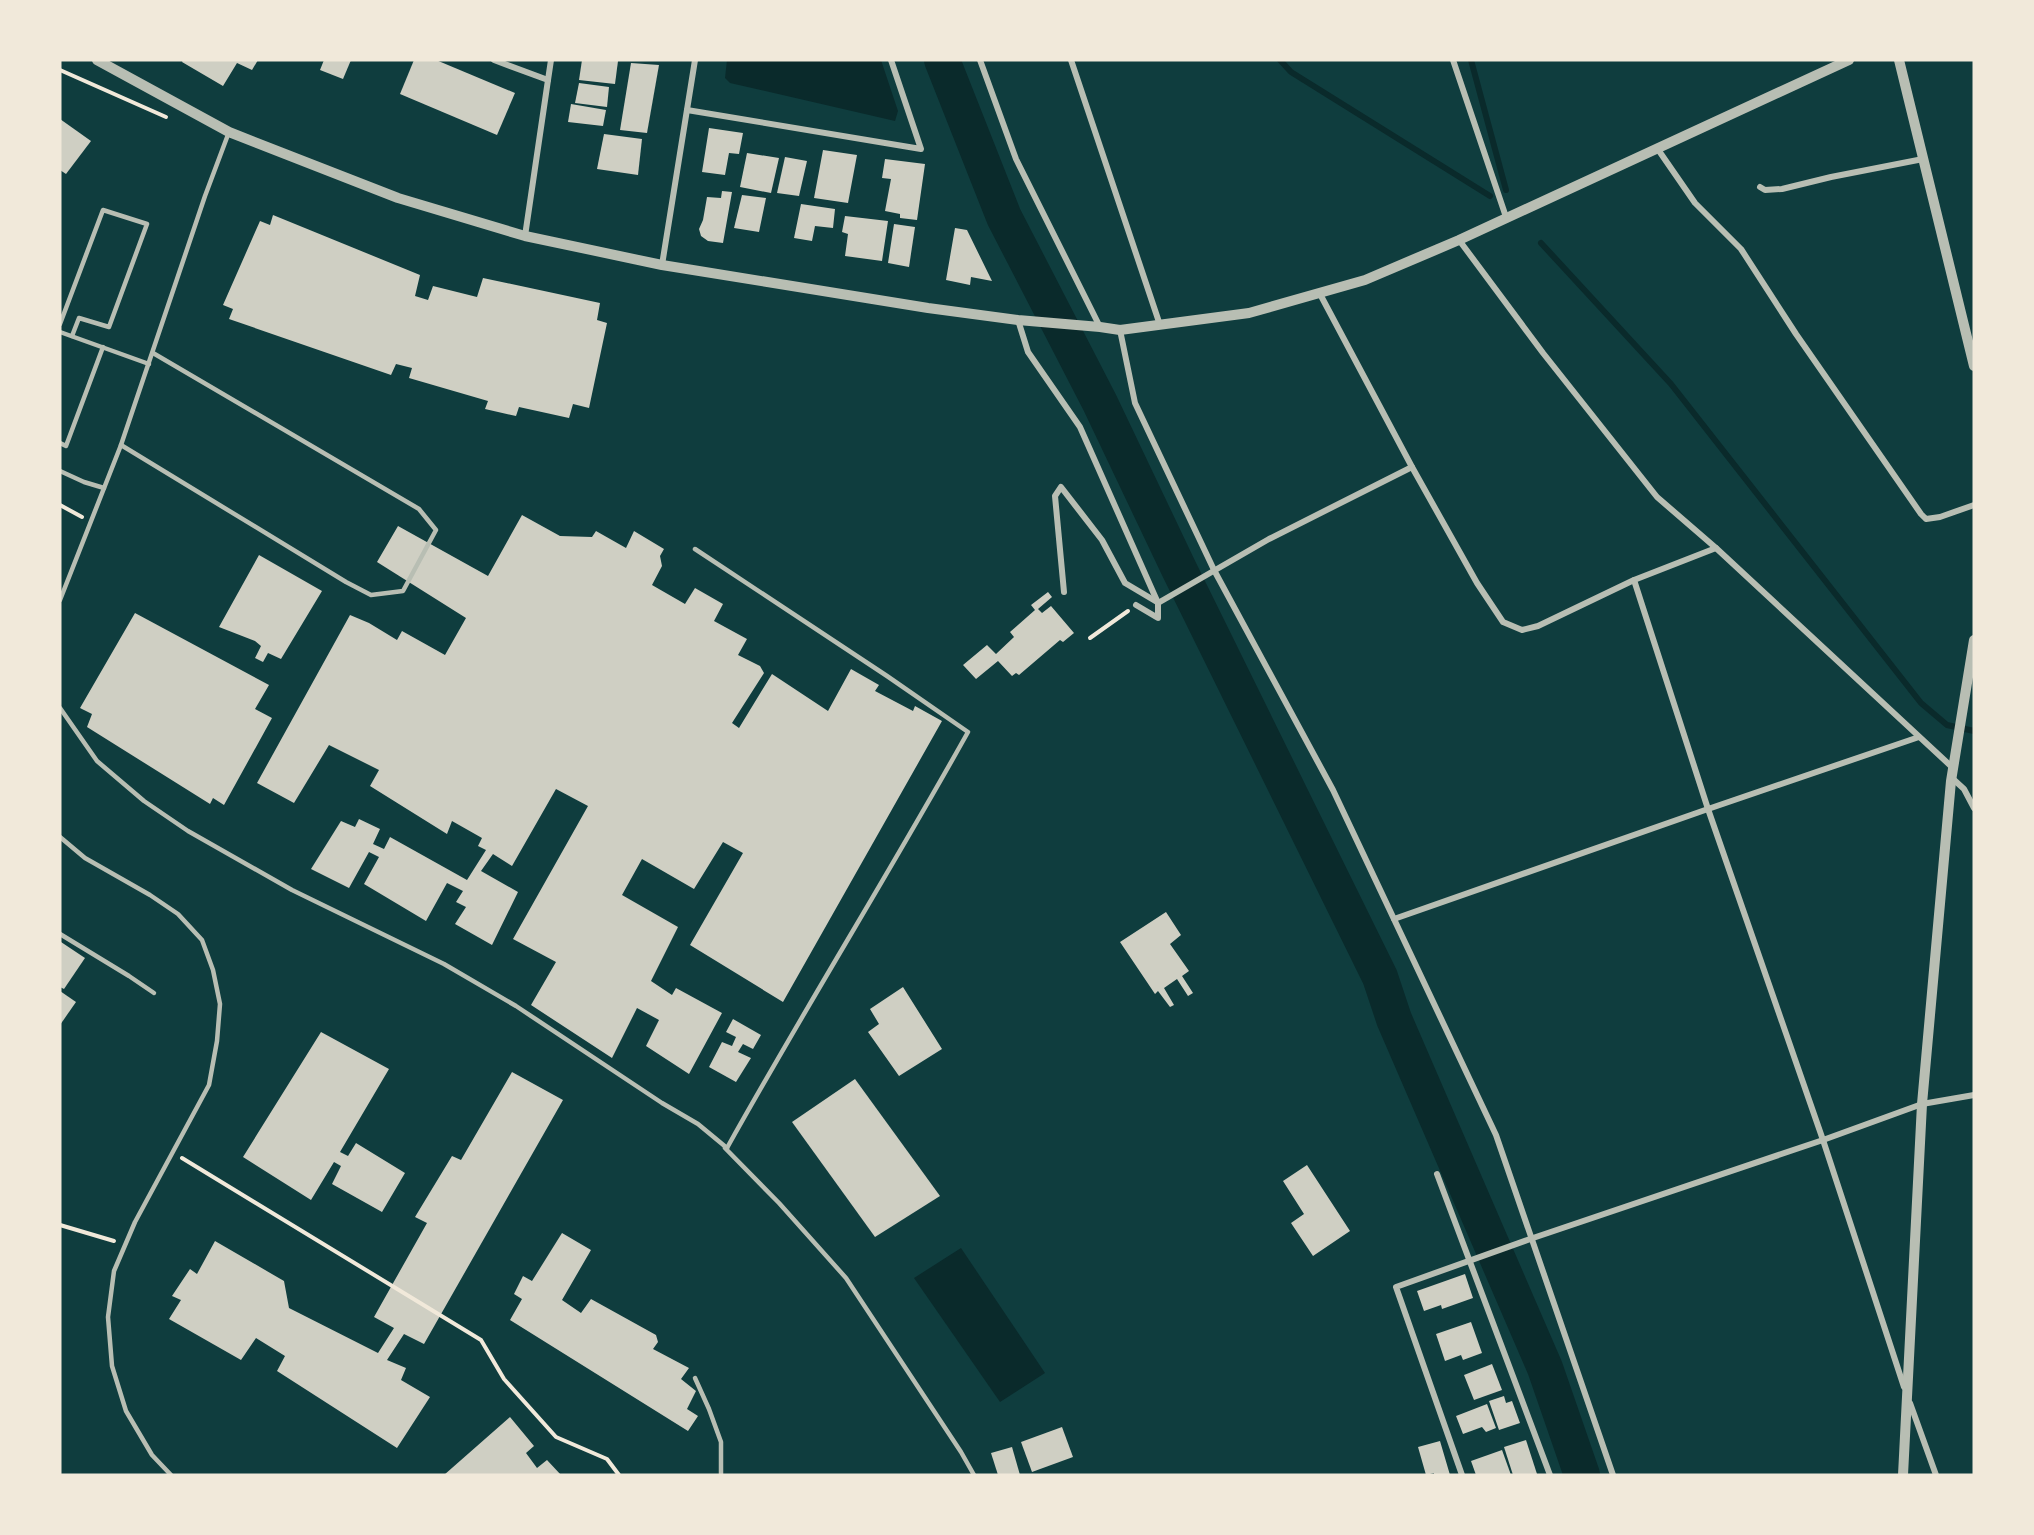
<svg xmlns="http://www.w3.org/2000/svg" width="2034" height="1535" font-family="'Roboto Condensed',sans-serif">
  <style>
    .water { fill: #0a2a2b }
    .lines { fill: none; stroke-linecap: round; stroke-linejoin: round }
    .stream { stroke: #0a2a2b; stroke-width: 6 }
    .river { stroke: #0a2a2b; stroke-width: 36 }
    .building { fill: #cfcfc3 }
    .path { stroke: #f1e9da; stroke-width: 4 }
    .service { stroke: #b8beb3; stroke-width: 4.5 }
    .minor { stroke: #b8beb3; stroke-width: 6 }
    .tertiary { stroke: #b8beb3; stroke-width: 10 }
  </style>
  <rect width="100%" height="100%" fill="#0f3d3e"/>
  <!-- water -->
  <g class="water">
    <polygon points="727,60 881,60 898,111 895,121 730,83 725,78"/>
    <polygon points="961,1248 1045,1373 1000,1402 914,1278"/>
  </g>
  <g class="lines">
    <!-- stream -->
    <g class="stream">
      <polyline points="1280,60 1291,72 1490,196"/>
      <polyline points="1471,60 1506,190"/>
      <polyline points="1541,243 1671,384 1921,703 1947,725 1974,731"/>
    </g>
    <!-- river -->
    <polyline class="river" points="942,60 1004,217 1100,403 1179,569 1380,977 1394,1019 1545,1368 1582,1475"/>
  </g>
  <!-- building -->
  <g class="building">
    <polygon points="183,60 258,60 252,70 237,63 223,86 182,62"/>
    <polygon points="324,60 351,60 343,79 320,70"/>
    <polygon points="414,60 436,60 515,93 497,135 400,94"/>
    <polygon points="582,60 618,61 615,84 579,80"/>
    <polygon points="631,63 659,65 647,133 620,130"/>
    <polygon points="579,83 609,87 607,107 575,103"/>
    <polygon points="571,104 606,110 603,126 568,122"/>
    <polygon points="60,119 91,141 66,174 60,170"/>
    <polygon points="709,128 743,133 739,154 729,153 725,175 702,172"/>
    <polygon points="604,134 642,139 638,175 597,169"/>
    <polygon points="823,150 857,155 848,203 814,198"/>
    <polygon points="747,153 779,158 771,193 740,187"/>
    <polygon points="785,157 807,161 799,196 777,193"/>
    <polygon points="885,159 925,164 917,220 900,218 900,214 885,211 891,179 882,178"/>
    <polygon points="722,191 732,192 723,243 708,241 701,236 699,229 703,220 707,197 721,198"/>
    <polygon points="742,195 766,198 759,232 734,228"/>
    <polygon points="801,204 835,209 833,228 815,226 812,241 794,238"/>
    <polygon points="273,215 420,275 415,296 428,300 433,286 477,297 483,278 600,303 597,320 607,323 589,408 573,404 569,418 519,407 516,416 485,409 488,401 409,378 412,368 396,364 391,375 229,319 233,309 223,305 260,221 270,225"/>
    <polygon points="845,216 888,221 882,261 845,256 848,234 842,232"/>
    <polygon points="894,224 915,227 909,267 888,263"/>
    <polygon points="955,228 967,230 992,281 971,277 970,285 946,280"/>
    <polygon points="522,515 560,536 592,537 596,531 626,548 634,531 664,549 660,556 662,566 652,585 685,604 695,588 723,604 714,621 747,639 738,655 760,666 764,673 732,723 739,728 772,674 828,711 851,669 879,685 875,691 913,711 915,706 942,721 783,1002 690,945 743,853 723,842 694,889 642,859 622,895 678,927 651,981 672,995 676,988 722,1013 689,1074 646,1046 659,1020 637,1008 612,1058 531,1005 556,962 513,939 588,806 556,789 512,866 493,854 481,871 518,892 492,945 455,924 466,907 456,902 463,891 447,883 426,921 364,884 379,857 369,852 349,888 311,869 341,821 355,827 359,819 380,829 373,844 384,849 390,837 467,880 486,850 478,846 482,838 452,821 447,834 370,786 379,770 329,745 294,803 257,783 350,615 369,623 397,640 402,631 445,655 466,618 377,562 398,526 488,576"/>
    <polygon points="259,555 322,591 281,659 268,653 263,662 255,658 261,646 255,641 219,627"/>
    <polygon points="1048,592 1052,597 1038,609 1042,613 1051,606 1074,633 1063,642 1060,640 1019,675 1016,673 1012,676 998,661 976,679 963,665 987,645 996,654 1014,637 1010,632 1035,610 1031,605"/>
    <polygon points="135,613 269,685 255,709 272,718 224,805 213,798 210,804 87,727 92,714 80,708"/>
    <polygon points="1166,912 1181,935 1170,944 1189,971 1182,976 1193,993 1188,996 1177,979 1164,988 1174,1005 1170,1007 1158,991 1155,994 1120,942"/>
    <polygon points="61,942 85,958 64,989 60,987"/>
    <polygon points="903,987 942,1049 899,1076 868,1032 879,1024 870,1009"/>
    <polygon points="60,991 76,1002 60,1025"/>
    <polygon points="733,1019 761,1035 753,1049 743,1044 738,1052 751,1058 736,1082 709,1067 722,1042 732,1046 736,1037 726,1032"/>
    <polygon points="321,1032 389,1069 340,1152 348,1156 356,1143 405,1173 382,1212 332,1184 341,1166 334,1162 311,1200 243,1157"/>
    <polygon points="512,1072 563,1100 424,1344 404,1334 387,1360 406,1368 401,1380 430,1397 397,1448 277,1371 285,1356 256,1338 241,1360 169,1319 181,1300 172,1296 190,1269 197,1274 215,1241 284,1281 289,1308 378,1353 394,1328 374,1317 427,1223 415,1217 452,1156 461,1160"/>
    <polygon points="855,1079 940,1196 875,1237 792,1122"/>
    <polygon points="1307,1165 1350,1231 1313,1256 1291,1223 1304,1214 1283,1181"/>
    <polygon points="562,1233 591,1250 562,1300 581,1313 591,1299 656,1335 658,1342 653,1349 689,1368 681,1379 696,1391 687,1409 698,1416 688,1431 510,1320 522,1299 514,1294 523,1276 532,1281"/>
    <polygon points="1465,1274 1473,1298 1442,1309 1441,1305 1424,1311 1417,1291"/>
    <polygon points="1471,1322 1482,1353 1463,1360 1461,1355 1445,1361 1436,1334"/>
    <polygon points="1492,1364 1502,1390 1474,1400 1464,1375"/>
    <polygon points="1504,1396 1506,1403 1512,1401 1520,1423 1499,1430 1489,1401"/>
    <polygon points="1487,1404 1496,1428 1486,1432 1482,1427 1463,1434 1456,1416"/>
    <polygon points="510,1417 534,1446 526,1453 537,1468 547,1460 561,1475 444,1475"/>
    <polygon points="1062,1427 1073,1457 1032,1472 1021,1442"/>
    <polygon points="1526,1440 1537,1474 1513,1475 1504,1447"/>
    <polygon points="1440,1441 1450,1475 1434,1475 1434,1473 1426,1475 1418,1447"/>
    <polygon points="1012,1447 1020,1475 998,1475 991,1453"/>
    <polygon points="1502,1450 1511,1475 1476,1475 1471,1461"/>
  </g>
  <g class="lines">
    <!-- path -->
    <g class="path">
      <polyline points="60,70 166,117"/>
      <polyline points="60,505 82,517"/>
      <polyline points="1090,638 1128,611"/>
      <polyline points="182,1158 481,1340 504,1379 556,1437 607,1459 619,1475"/>
      <polyline points="60,1225 114,1241"/>
    </g>
    <!-- service -->
    <g class="service">
      <polyline points="60,324 103,210 147,224 109,327 79,318 72,336"/>
      <polyline points="60,332 149,364"/>
      <polyline points="60,443 66,446 103,347"/>
      <polyline points="121,445 346,582 371,595 403,591 436,530 419,509 153,353"/>
      <polyline points="60,471 84,482 104,488"/>
      <path d="M695 549 887 676 968 732C890 872 805 1008 727 1148"/>
      <polyline points="60,600 121,445 205,196 229,132"/>
      <polyline points="60,708 97,761 144,801 188,831 292,890 444,964 516,1006 662,1103 698,1124 727,1148"/>
      <polyline points="60,837 85,858 150,895 178,914 202,940 213,970 220,1004 217,1041 209,1085 135,1222 114,1271 108,1317 112,1366 126,1411 152,1455 171,1475"/>
      <polyline points="60,934 129,976 154,993"/>
      <polyline points="725,1148 779,1203 846,1278 961,1452 974,1475"/>
      <polyline points="695,1378 709,1409 721,1442 721,1475"/>
    </g>
    <!-- minor -->
    <g class="minor">
      <polyline points="494,60 548,80 525,236"/>
      <polyline points="980,60 1016,159 1100,327"/>
      <polyline points="1071,60 1160,325"/>
      <polyline points="1453,60 1506,217"/>
      <polyline points="548,80 551,60"/>
      <polyline points="687,110 921,149 891,60"/>
      <polyline points="1657,148 1695,203 1741,249 1796,334 1921,514 1926,519 1940,517 1974,505"/>
      <polyline points="1760,187 1765,190 1782,189 1831,177 1923,159"/>
      <polyline points="1459,240 1543,353 1657,497 1716,548 1953,768"/>
      <polyline points="662,265 695,60"/>
      <polyline points="1320,294 1412,467 1477,583 1503,622 1522,630 1538,626 1634,580 1716,548"/>
      <polyline points="1018,320 1028,352 1080,427 1158,603 1158,618 1136,605"/>
      <polyline points="1120,330 1135,403 1214,570 1333,790 1496,1135 1613,1475"/>
      <polyline points="1634,580 1708,809 1823,1140 1904,1387"/>
      <polyline points="1064,592 1055,496 1061,487 1102,540 1125,583 1157,602"/>
      <polyline points="1158,603 1269,539 1412,467"/>
      <polyline points="1952,778 1964,789 1974,808"/>
      <polyline points="1394,919 1708,809 1919,737"/>
      <polyline points="1437,1174 1550,1475"/>
      <polyline points="1910,1403 1936,1475"/>
      <polyline points="1462,1475 1396,1287 1533,1238 1823,1140 1922,1104 1974,1095"/>
    </g>
    <!-- tertiary -->
    <g class="tertiary">
      <polyline points="97,60 229,132 398,198 525,236 662,265 928,308 1018,320 1100,327 1120,330 1249,313 1365,280 1459,240 1849,60"/>
      <polyline points="1899,60 1974,366"/>
      <polyline points="1903,1475 1922,1104 1951,781 1974,640"/>
    </g>
  </g>
  <!-- border -->
  <rect width="2034" height="1535" fill="none" stroke="#f1e9da" stroke-width="123"/>
</svg>
